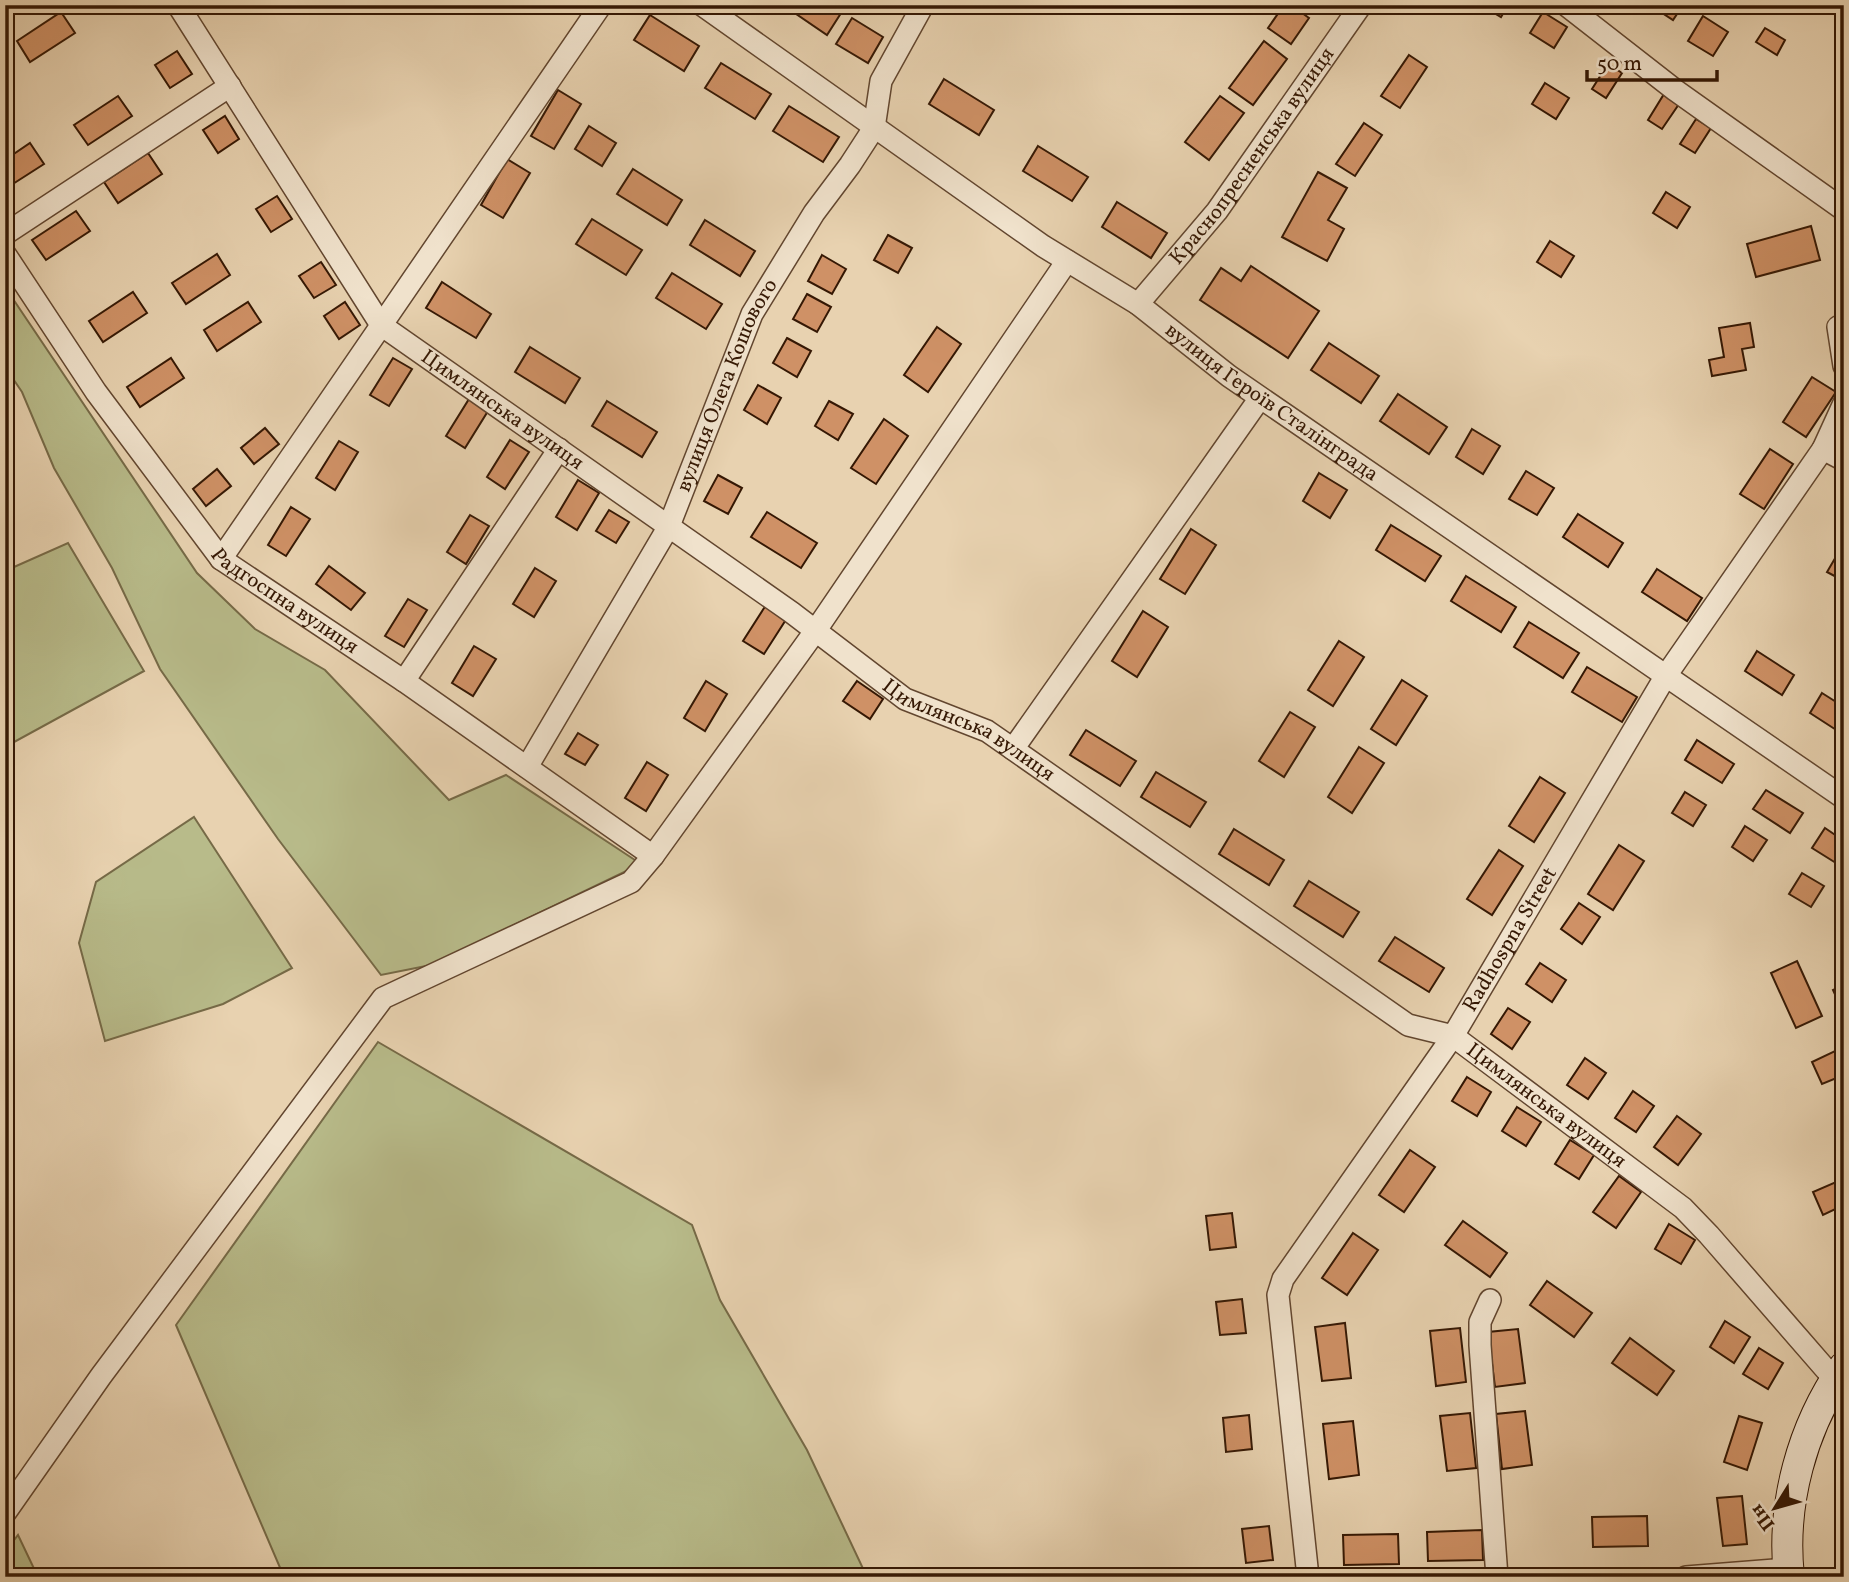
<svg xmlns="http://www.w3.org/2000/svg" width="1849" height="1582" font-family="Vollkorn,serif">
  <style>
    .green { fill: #b8bb8a; stroke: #766a47; stroke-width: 2 }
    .building { fill: #cf9166; stroke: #351804; stroke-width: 2 }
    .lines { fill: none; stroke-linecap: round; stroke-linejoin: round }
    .street-casing { stroke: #62462f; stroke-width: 24 }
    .secondary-casing { stroke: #351804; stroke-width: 32 }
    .street { stroke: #f0e2cc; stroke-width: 21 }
    .secondary { stroke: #f0e2cc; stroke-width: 30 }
    .labels { text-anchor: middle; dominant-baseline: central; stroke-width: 5; stroke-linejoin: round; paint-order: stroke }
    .street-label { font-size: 21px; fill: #351804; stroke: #f0e2cc }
  </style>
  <rect width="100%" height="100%" fill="#e8d2b0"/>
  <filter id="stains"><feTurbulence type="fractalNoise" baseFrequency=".00286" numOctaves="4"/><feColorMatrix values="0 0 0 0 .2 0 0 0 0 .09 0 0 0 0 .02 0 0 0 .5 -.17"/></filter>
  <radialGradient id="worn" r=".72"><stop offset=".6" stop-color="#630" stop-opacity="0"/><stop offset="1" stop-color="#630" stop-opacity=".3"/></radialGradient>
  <!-- green -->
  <g class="green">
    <polygon points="5,287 197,573 255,629 325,670 449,800 506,775 641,864 431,965 381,975 278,839 160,669 112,568 54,468 22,392 5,367"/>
    <polygon points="68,543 144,671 5,747 5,571"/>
    <polygon points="194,817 292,968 223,1004 105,1041 79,943 96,882"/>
    <polygon points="378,1042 692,1225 720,1300 807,1450 867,1577 284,1577 176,1325"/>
    <polygon points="18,1535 38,1577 5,1577 5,1552"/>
  </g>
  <!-- building -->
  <g class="building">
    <polygon points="783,5 836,5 843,10 827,35"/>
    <polygon points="1284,5 1291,5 1309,18 1291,44 1268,28"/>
    <polygon points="1481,5 1508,5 1501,17"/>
    <polygon points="1650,5 1683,5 1673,20"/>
    <polygon points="61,12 75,33 30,62 17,41"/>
    <polygon points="1543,12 1567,27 1554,48 1530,33"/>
    <polygon points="650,15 699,46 684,71 634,40"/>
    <polygon points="1703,16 1728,32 1713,56 1688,41"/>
    <polygon points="852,18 883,37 868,63 836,44"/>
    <polygon points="1765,28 1785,40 1777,55 1756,42"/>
    <polygon points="1264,41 1287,59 1253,105 1229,88"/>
    <polygon points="177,51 192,74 170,88 155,65"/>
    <polygon points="1409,55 1427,67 1400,108 1381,96"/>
    <polygon points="721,63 771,94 755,119 705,88"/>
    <polygon points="1608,64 1622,73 1606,98 1592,89"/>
    <polygon points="944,79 994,110 979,135 929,104"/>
    <polygon points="1545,83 1569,98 1556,119 1532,104"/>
    <polygon points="558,90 581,104 554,149 531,136"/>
    <polygon points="1664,94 1679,104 1662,129 1648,120"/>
    <polygon points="118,96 132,116 88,145 74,125"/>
    <polygon points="1220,96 1244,113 1209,160 1185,142"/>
    <polygon points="789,106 839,137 823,162 773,131"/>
    <polygon points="225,116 239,139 218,153 203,130"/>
    <polygon points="1696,119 1711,128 1695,153 1680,144"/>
    <polygon points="1364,123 1382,135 1355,176 1336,164"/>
    <polygon points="589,126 616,143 602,166 575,149"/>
    <polygon points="30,143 44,164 5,189 5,160"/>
    <polygon points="1038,146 1088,177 1072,201 1023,171"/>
    <polygon points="148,153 162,174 118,203 104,182"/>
    <polygon points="507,159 530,173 503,218 481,205"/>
    <polygon points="633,169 682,200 667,225 617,194"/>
    <polygon points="1318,172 1347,188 1328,220 1344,229 1327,261 1282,237"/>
    <polygon points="1666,192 1690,207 1677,228 1653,213"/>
    <polygon points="277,196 292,219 271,232 256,209"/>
    <polygon points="1117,202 1167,233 1151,258 1102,227"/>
    <polygon points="76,211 90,231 46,260 32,240"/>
    <polygon points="592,219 642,250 626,275 576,244"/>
    <polygon points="705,220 755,251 740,276 690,245"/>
    <polygon points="1811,226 1820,260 1756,277 1747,244"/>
    <polygon points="888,235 912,248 898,273 874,260"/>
    <polygon points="1550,241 1574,256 1561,277 1537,262"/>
    <polygon points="217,254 230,275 186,304 172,283"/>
    <polygon points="822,255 846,269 832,294 808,281"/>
    <polygon points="321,262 336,285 314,298 299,276"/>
    <polygon points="1251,266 1319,311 1288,358 1200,300 1221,268 1241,281"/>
    <polygon points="672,273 722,304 706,329 656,298"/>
    <polygon points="442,282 491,314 476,338 426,308"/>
    <polygon points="133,292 147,313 103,342 89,321"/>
    <polygon points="807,294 831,307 817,332 793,319"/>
    <polygon points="248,302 261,322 217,351 204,330"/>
    <polygon points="345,302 360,325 339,339 324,316"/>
    <polygon points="1750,323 1754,347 1742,349 1746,370 1712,376 1709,360 1724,357 1719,328"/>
    <polygon points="937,327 961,344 928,392 904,375"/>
    <polygon points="787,338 811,351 797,377 773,363"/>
    <polygon points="1329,343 1379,376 1361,403 1311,370"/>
    <polygon points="530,347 580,378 565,403 515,372"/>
    <polygon points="171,358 184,378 140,407 127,387"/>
    <polygon points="393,358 412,369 389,406 370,395"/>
    <polygon points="1812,377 1836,392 1806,437 1783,422"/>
    <polygon points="758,385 781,398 767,424 744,410"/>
    <polygon points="1398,394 1447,427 1429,454 1380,421"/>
    <polygon points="469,399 488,411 465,448 446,436"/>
    <polygon points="607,401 657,432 642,457 592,426"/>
    <polygon points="829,401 853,414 838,440 815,426"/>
    <polygon points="884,419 908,436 876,484 851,468"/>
    <polygon points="265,428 279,444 254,464 241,448"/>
    <polygon points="1472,429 1500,446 1483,474 1456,457"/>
    <polygon points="510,440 529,452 505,489 487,477"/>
    <polygon points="339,441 358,452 335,490 316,478"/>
    <polygon points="1770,449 1793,464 1764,509 1740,494"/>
    <polygon points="217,469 231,486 206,506 193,489"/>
    <polygon points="1526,471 1554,488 1537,515 1509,499"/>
    <polygon points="1319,473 1347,490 1330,518 1303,501"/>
    <polygon points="718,475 742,488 728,514 704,501"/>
    <polygon points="578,480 599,493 577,530 556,517"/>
    <polygon points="291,507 310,519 286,556 268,545"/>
    <polygon points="609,510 629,522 616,543 596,531"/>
    <polygon points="767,512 817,543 801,568 751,537"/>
    <polygon points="1578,514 1623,543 1608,567 1563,537"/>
    <polygon points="470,515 489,526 466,564 447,552"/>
    <polygon points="1391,525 1441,556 1425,581 1376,550"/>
    <polygon points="1191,529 1216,545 1185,594 1160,579"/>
    <polygon points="1844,543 1844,581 1827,572"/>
    <polygon points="329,566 365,593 351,610 316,584"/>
    <polygon points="535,568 556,581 534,617 513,604"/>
    <polygon points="1657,569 1702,598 1687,621 1642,592"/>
    <polygon points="1466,576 1516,607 1501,632 1451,601"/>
    <polygon points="408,599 427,610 404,647 385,636"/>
    <polygon points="766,605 787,618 764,654 743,641"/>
    <polygon points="1143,611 1168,627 1137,677 1112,661"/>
    <polygon points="1529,622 1579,653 1563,678 1514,647"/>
    <polygon points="1339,641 1364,657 1333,706 1308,690"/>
    <polygon points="474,646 496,659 473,696 452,683"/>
    <polygon points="1757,651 1794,675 1782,695 1745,671"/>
    <polygon points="1587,667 1637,697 1622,722 1572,692"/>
    <polygon points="1402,680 1427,696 1396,745 1371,729"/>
    <polygon points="706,681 727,694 705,731 684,718"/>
    <polygon points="857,681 883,699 870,719 843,701"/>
    <polygon points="1822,693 1844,707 1844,735 1810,713"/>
    <polygon points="1290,712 1315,727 1284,777 1259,761"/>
    <polygon points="1086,730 1136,761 1120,786 1070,755"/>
    <polygon points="578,733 598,745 585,765 565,754"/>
    <polygon points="1697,740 1734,764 1722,783 1685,760"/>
    <polygon points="1359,747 1384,763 1352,813 1328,797"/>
    <polygon points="647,762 668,775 646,811 625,798"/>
    <polygon points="1156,772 1206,802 1190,827 1141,797"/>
    <polygon points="1540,777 1565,793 1534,842 1509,826"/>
    <polygon points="1766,790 1803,813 1790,833 1753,809"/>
    <polygon points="1685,792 1706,805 1693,826 1672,813"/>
    <polygon points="1745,826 1767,840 1753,861 1732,847"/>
    <polygon points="1825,828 1844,841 1844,868 1812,848"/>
    <polygon points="1234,829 1284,860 1269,885 1219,854"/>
    <polygon points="1619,845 1644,861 1613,910 1588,894"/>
    <polygon points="1499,850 1523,866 1492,915 1467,899"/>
    <polygon points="1802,873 1824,886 1811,907 1789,894"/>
    <polygon points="1309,881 1359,912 1343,937 1294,906"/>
    <polygon points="1579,903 1600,917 1582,944 1561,929"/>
    <polygon points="1395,937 1444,968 1429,992 1379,961"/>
    <polygon points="1797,961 1822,1016 1796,1028 1771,973"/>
    <polygon points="1540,963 1566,980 1552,1002 1526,984"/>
    <polygon points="1844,985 1844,1012 1843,1012 1833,990"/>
    <polygon points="1508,1008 1530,1022 1512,1049 1491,1034"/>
    <polygon points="1835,1051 1844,1075 1822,1084 1812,1062"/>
    <polygon points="1585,1058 1606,1073 1588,1099 1567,1085"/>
    <polygon points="1467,1077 1491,1092 1477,1116 1452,1101"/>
    <polygon points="1633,1091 1654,1106 1636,1132 1615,1118"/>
    <polygon points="1517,1107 1541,1122 1526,1146 1502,1131"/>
    <polygon points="1677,1116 1701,1134 1678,1165 1654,1147"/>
    <polygon points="1570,1140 1594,1155 1579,1179 1555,1164"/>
    <polygon points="1410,1150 1435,1167 1404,1212 1379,1195"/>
    <polygon points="1619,1176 1641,1192 1616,1228 1593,1212"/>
    <polygon points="1836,1182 1844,1205 1823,1215 1813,1192"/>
    <polygon points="1232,1213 1236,1247 1210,1250 1206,1216"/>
    <polygon points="1463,1221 1507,1253 1490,1277 1445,1245"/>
    <polygon points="1669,1224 1695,1240 1681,1264 1655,1249"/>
    <polygon points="1353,1233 1378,1250 1347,1295 1322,1278"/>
    <polygon points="1547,1281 1592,1313 1574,1337 1530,1305"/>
    <polygon points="1242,1299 1246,1333 1220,1335 1216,1302"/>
    <polygon points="1725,1321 1750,1337 1734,1363 1710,1347"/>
    <polygon points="1345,1323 1351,1378 1322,1381 1315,1327"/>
    <polygon points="1460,1328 1466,1382 1436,1386 1430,1331"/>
    <polygon points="1518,1329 1525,1383 1495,1387 1488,1332"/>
    <polygon points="1630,1338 1674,1371 1657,1395 1612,1363"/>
    <polygon points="1759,1348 1783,1363 1768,1389 1743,1374"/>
    <polygon points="1525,1411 1532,1465 1502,1469 1496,1414"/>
    <polygon points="1470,1413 1476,1468 1447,1471 1440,1416"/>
    <polygon points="1249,1415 1252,1449 1226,1452 1223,1418"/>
    <polygon points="1739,1416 1762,1423 1747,1470 1724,1462"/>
    <polygon points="1353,1421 1359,1475 1329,1479 1323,1424"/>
    <polygon points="1742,1496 1747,1544 1723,1546 1717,1498"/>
    <polygon points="1647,1516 1648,1546 1593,1547 1592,1517"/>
    <polygon points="1269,1526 1273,1560 1246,1563 1242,1529"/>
    <polygon points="1482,1530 1483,1560 1428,1561 1427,1532"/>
    <polygon points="1398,1534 1399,1564 1344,1565 1343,1535"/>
  </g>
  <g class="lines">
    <defs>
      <g id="street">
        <path id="s1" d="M178 5 381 325 791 612 905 699 987 731 1408 1025 1453 1036 1683 1208 1709 1235 1835 1380"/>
        <path id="s2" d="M702 5 1043 246 1138 304 1229 376 1844 798"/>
        <polyline points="1566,5 1675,90 1844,210"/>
        <polyline points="5,234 230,86"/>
        <path id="s3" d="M5 254 96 392 221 559 404 681 653 856"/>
        <path id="s4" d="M1138 304 1217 211 1361 5"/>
        <polyline points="1844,324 1838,327 1844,366"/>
        <polyline points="1844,403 1823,449 1844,460"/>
        <polyline points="221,559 601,5"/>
        <polyline points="404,681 559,449"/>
        <polyline points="1013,749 1260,398"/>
        <path id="s5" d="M527 767 669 526 752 314 814 213 850 165 874 128 881 81 923 5"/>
        <polyline points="1490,1300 1480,1322 1480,1345 1497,1577"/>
        <polyline points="5,1513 101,1376 383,998 631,882 653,856 816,630 1067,261"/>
        <path id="s6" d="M1308 1577 1278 1295 1283 1279 1453 1036 1665 677 1823 449"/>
        <polyline points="1686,1577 1788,1569"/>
      </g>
      <path id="secondary" d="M1789 1577C1781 1504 1802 1427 1844 1367"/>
    </defs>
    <!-- street casing -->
    <use href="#street" class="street-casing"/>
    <!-- secondary casing -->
    <use href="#secondary" class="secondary-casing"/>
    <!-- street -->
    <use href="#street" class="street"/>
    <!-- secondary -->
    <use href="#secondary" class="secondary"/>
  </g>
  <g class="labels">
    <!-- street labels -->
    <g class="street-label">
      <text stroke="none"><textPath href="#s4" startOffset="187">Краснопресненська вулиця</textPath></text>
      <text stroke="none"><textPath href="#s5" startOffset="432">вулиця Олега Кошового</textPath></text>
      <text stroke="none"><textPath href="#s2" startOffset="695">вулиця Героїв Сталінграда</textPath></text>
      <text stroke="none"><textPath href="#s1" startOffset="527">Цимлянська вулиця</textPath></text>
      <text stroke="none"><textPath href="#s3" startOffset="450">Радгоспна вулиця</textPath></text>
      <text stroke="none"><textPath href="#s1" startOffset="1094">Цимлянська вулиця</textPath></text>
      <text stroke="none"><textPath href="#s6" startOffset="709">Radhospna Street</textPath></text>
      <text stroke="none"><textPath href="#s1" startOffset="1787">Цимлянська вулиця</textPath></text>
    </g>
  </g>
  <!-- margin -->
  <rect width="1849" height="1582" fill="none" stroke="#e8d2b0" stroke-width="28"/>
  <rect x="7" y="7" width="1835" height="1568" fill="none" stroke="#351804" stroke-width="3.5"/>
  <rect x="14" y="14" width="1821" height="1554" fill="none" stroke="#351804" stroke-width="2"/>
  <!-- north arrow -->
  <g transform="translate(1775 1508) rotate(233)" stroke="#f0e2cc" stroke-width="5" paint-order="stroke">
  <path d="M0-5L12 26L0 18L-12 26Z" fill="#351804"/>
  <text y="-10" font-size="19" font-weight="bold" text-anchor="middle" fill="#351804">Пн</text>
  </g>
  <!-- scale -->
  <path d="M1587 70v10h130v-10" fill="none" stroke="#351804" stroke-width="3.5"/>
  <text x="1597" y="70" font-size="21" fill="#351804" stroke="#f0e2cc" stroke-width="5" paint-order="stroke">50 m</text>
  <rect width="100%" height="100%" filter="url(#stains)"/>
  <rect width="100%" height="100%" fill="url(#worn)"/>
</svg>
